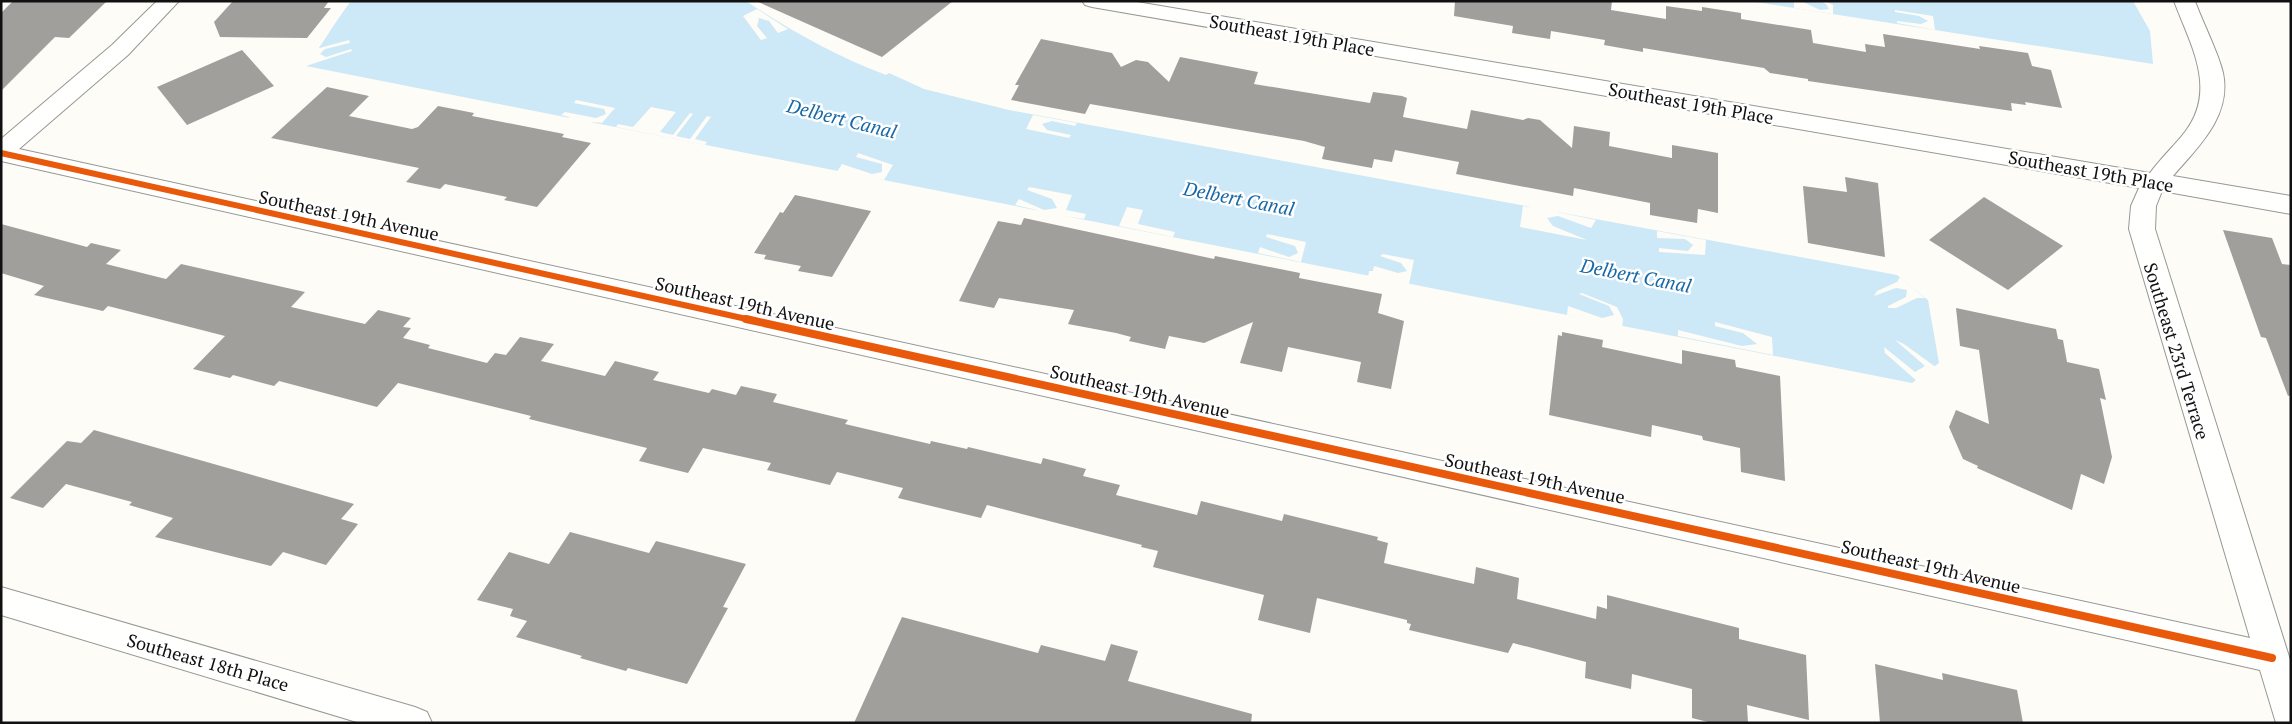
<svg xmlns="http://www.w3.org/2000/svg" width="2292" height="724" font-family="'PT Serif',serif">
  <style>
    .water { fill: #cde8f7 }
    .pier { fill: #fdfcf7 }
    .building { fill: #a19f9c }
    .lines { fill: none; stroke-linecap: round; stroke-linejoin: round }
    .minor-casing { stroke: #979795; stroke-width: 2 }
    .minor { fill: #fffffe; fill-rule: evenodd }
    .cycleway-far1-casing { stroke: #fff; stroke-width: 9 }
    .cycleway-casing { stroke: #fff; stroke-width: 11 }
    .cycleway-far1 { stroke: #e8590c; stroke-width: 6 }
    .cycleway { stroke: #e8590c; stroke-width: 8 }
    .labels { text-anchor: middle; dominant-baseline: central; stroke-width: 5; stroke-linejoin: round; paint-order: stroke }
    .street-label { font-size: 18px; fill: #111; stroke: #fff }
    .water-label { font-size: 19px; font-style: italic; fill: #1768a6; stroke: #fff }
  </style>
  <rect width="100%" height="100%" fill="#fdfcf7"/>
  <!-- water -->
  <g class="water">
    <path d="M351 1H746C791 31 836 56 886 75L889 73 924 89 1009 110 1897 275 1928 300 1939 363 1912 383 306 66C322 45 335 22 351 1Z"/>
    <polygon points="1750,1 2133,1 2150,31 2153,64"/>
  </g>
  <!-- pier -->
  <g class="pier">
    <polygon points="1794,1 1801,1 1820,10 1829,9 1826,4 1820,1 1825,1 1833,5 1833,14 1794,8"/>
    <polygon points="757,9 788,29 778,33 769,21 759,18 757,26 767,38 761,40 743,16"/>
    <polygon points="1895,10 1933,16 1935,30 1897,23 1897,21 1921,24 1928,21 1919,16 1895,12"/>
    <polygon points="349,40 350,43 325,49 320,54 326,57 351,49 352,51 306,66 306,62 316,49"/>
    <polygon points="576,100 615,108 602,123 593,122 591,124 569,119 569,117 561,115 565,112 596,118 606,114 604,109 574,103"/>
    <polygon points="651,107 676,112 660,132 673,135 690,113 693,114 676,136 690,139 707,116 711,117 695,139 707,142 705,145 616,127 618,124 633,127"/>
    <polygon points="1033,115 1077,123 1075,126 1052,121 1042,124 1047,130 1071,135 1069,138 1026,129"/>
    <polygon points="858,153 893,165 884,180 836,173 842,164 872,174 882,172 882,164 856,157"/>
    <polygon points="1029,187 1072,195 1066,210 1086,214 1084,219 1037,212 1037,210 1015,205 1019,199 1044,210 1057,208 1052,199 1027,190"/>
    <polygon points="1531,205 1557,210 1557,212 1596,220 1591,228 1558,216 1547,218 1553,226 1587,240 1520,227 1523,206 1530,207"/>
    <polygon points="1127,207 1143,210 1138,224 1175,232 1173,237 1119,226"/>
    <polygon points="1657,231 1706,240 1705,255 1659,252 1659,248 1688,251 1693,245 1685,239 1657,238"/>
    <polygon points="1267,234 1306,242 1301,262 1258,253 1260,247 1289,257 1298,253 1295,246 1266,237"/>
    <polygon points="1383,254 1414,260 1409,284 1368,278 1369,271 1373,271 1374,266 1398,273 1407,271 1401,263 1380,256"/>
    <polygon points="1900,277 1925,298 1917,298 1896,308 1888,308 1888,306 1906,297 1907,290 1896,288 1874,296 1877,291 1897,282"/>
    <polygon points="1582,293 1617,307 1623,319 1622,328 1567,315 1568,306 1602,318 1614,315 1609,306 1579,294"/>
    <polygon points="1715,322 1772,337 1773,355 1678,336 1678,330 1742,346 1757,344 1743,333 1715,326"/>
    <polygon points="1895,340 1904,344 1937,368 1918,382 1885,353 1884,347 1915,372 1925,366"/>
  </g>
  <!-- building -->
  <g class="building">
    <polygon points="13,1 107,1 69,38 55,37 1,91 1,13"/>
    <polygon points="233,1 329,1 324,8 331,8 307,38 220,37 214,22"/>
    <polygon points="756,1 953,1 882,57"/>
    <polygon points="1455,1 1612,1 1611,10 1666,19 1666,6 1702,11 1702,7 1741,13 1741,19 1811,30 1813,43 1866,52 1865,44 1885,47 1883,34 1980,49 1979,46 2028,53 2032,66 2051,70 2062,108 2025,102 2026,105 2011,103 2012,111 1808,81 1808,79 1770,73 1764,68 1643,48 1643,52 1604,45 1605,40 1551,31 1550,39 1512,33 1513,26 1454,16"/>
    <polygon points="1041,39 1112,53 1121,67 1136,60 1148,62 1169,82 1180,57 1258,72 1254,84 1370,103 1373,92 1402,96 1407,98 1403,117 1467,129 1471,110 1523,120 1528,118 1540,120 1572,148 1574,126 1610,132 1609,146 1672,158 1672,145 1718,153 1718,213 1698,209 1697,223 1650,215 1650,203 1574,188 1573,196 1456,174 1459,162 1395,150 1392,162 1374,159 1372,168 1322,159 1325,147 1304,141 1090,104 1085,114 1011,100 1019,85 1015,85"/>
    <polygon points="242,50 274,86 187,125 157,87"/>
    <polygon points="327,87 369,96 349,116 412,129 418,127 438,106 474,113 472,116 564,134 562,137 591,143 537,207 504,200 507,197 445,184 440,189 406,182 419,168 271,138"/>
    <polygon points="1845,177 1878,183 1885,257 1808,243 1803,186 1847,192"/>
    <polygon points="795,195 871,211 832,277 798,271 801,266 764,259 766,255 754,253 780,212 783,213"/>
    <polygon points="1984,197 2063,246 2008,290 1929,240"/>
    <polygon points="1024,218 1214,259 1215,256 1300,273 1299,278 1382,294 1378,313 1404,321 1391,389 1357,382 1361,362 1288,347 1282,372 1240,363 1253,322 1204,343 1169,336 1165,349 1129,341 1131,337 1116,333 1068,324 1074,310 999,298 994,308 959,301 998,221 1021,225"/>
    <polygon points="1,224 87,247 91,243 121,250 106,264 166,279 181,264 305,292 291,307 365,324 378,310 411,318 403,327 411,328 403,338 430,345 428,348 487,363 495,353 506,355 520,337 554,344 541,361 605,376 615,361 659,372 653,380 709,393 712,389 736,395 741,386 777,394 773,402 848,420 845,424 930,444 931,441 967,449 968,447 1041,464 1043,458 1086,469 1083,476 1120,485 1116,495 1197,515 1201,501 1282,521 1284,514 1378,537 1377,540 1388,543 1384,563 1474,584 1476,567 1519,578 1517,599 1596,619 1597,606 1607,609 1607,595 1739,628 1739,639 1806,655 1809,720 1747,705 1748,723 1712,723 1692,718 1692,689 1632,674 1631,689 1585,678 1586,662 1513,643 1508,653 1409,630 1411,624 1407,623 1407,620 1317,598 1310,633 1258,620 1264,595 1153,567 1158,551 1141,547 1142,545 987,505 981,518 898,498 903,488 837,472 830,485 767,470 771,463 703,448 688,473 639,461 647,448 529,419 531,416 398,383 377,407 279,381 274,386 233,375 230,378 193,369 225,336 108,306 103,311 34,295 44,286 1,273"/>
    <polygon points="2223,230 2272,238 2282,264 2291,265 2291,395 2288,396 2266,338 2261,337"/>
    <polygon points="1956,308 2056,329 2058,339 2063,340 2067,362 2099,369 2106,400 2100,398 2112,457 2104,484 2081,474 2072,510 1977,468 1978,466 1963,459 1949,427 1956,410 1989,424 1979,350 1960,346"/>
    <polygon points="1562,332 1603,340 1602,347 1682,364 1682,350 1735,360 1736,367 1780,376 1785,481 1741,472 1740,448 1703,440 1702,436 1652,425 1651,437 1549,415 1558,335 1562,336"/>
    <polygon points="94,430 354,504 341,519 358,524 326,565 283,552 271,566 155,537 173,518 129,505 132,502 66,484 43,508 10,498 67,441 81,443"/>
    <polygon points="570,532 649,553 656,541 746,564 723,607 728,608 687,684 628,668 626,671 580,658 582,656 516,637 527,621 510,616 513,609 477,600 509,552 549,564"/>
    <polygon points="902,617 1038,653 1041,645 1105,661 1111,644 1138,651 1128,681 1252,714 1251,723 854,723"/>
    <polygon points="1875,664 1943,680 1942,673 2017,690 2023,723 1880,723"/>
  </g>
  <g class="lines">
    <defs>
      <g id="minor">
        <path d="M157 1H179L128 55 19 149 2250 638 2129 229 2131 206 2139 188 1092 7 1085 5 1082 1H1131L2150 173C2161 158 2174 146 2185 132 2218 89 2190 44 2174 1H2195C2202 21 2219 54 2223 73 2232 116 2198 147 2173 176L2291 196V214L2162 191 2156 206 2155 229 2291 663V723H2276L2260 670 1 161V139L112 45Z"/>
        <polygon points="1,587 415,707 427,712 432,723 360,723 1,615"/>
      </g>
    </defs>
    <!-- minor casing -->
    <use href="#minor" class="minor-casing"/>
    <!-- minor -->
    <use href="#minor" class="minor"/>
    <defs>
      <polyline id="cycleway-far1" points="1,153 751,320"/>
      <polyline id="cycleway" points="746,319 2272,658"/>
    </defs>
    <!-- cycleway-far1 casing -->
    <use href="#cycleway-far1" class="cycleway-far1-casing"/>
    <!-- cycleway casing -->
    <use href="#cycleway" class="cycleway-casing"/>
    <!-- cycleway-far1 -->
    <use href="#cycleway-far1" class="cycleway-far1"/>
    <!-- cycleway -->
    <use href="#cycleway" class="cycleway"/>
  </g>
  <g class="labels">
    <!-- street labels -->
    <g class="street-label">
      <text transform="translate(1292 35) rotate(10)">Southeast 19th Place</text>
      <text transform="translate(1691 103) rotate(10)">Southeast 19th Place</text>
      <text transform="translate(2091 171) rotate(10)">Southeast 19th Place</text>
      <text transform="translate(349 215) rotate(12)">Southeast 19th Avenue</text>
      <text transform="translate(745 303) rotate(13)">Southeast 19th Avenue</text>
      <text transform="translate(2177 351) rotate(73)">Southeast 23rd Terrace</text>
      <text transform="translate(1140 391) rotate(13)">Southeast 19th Avenue</text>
      <text transform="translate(1535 478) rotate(12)">Southeast 19th Avenue</text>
      <text transform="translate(1931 566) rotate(13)">Southeast 19th Avenue</text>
      <text transform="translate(208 662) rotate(16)">Southeast 18th Place</text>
    </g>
    <!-- water labels -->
    <g class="water-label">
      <text transform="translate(842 118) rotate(14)">Delbert Canal</text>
      <text transform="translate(1239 198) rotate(11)">Delbert Canal</text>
      <text transform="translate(1636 275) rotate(11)">Delbert Canal</text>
    </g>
  </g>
  <!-- border -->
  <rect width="2292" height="724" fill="none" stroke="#111111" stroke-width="5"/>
</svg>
